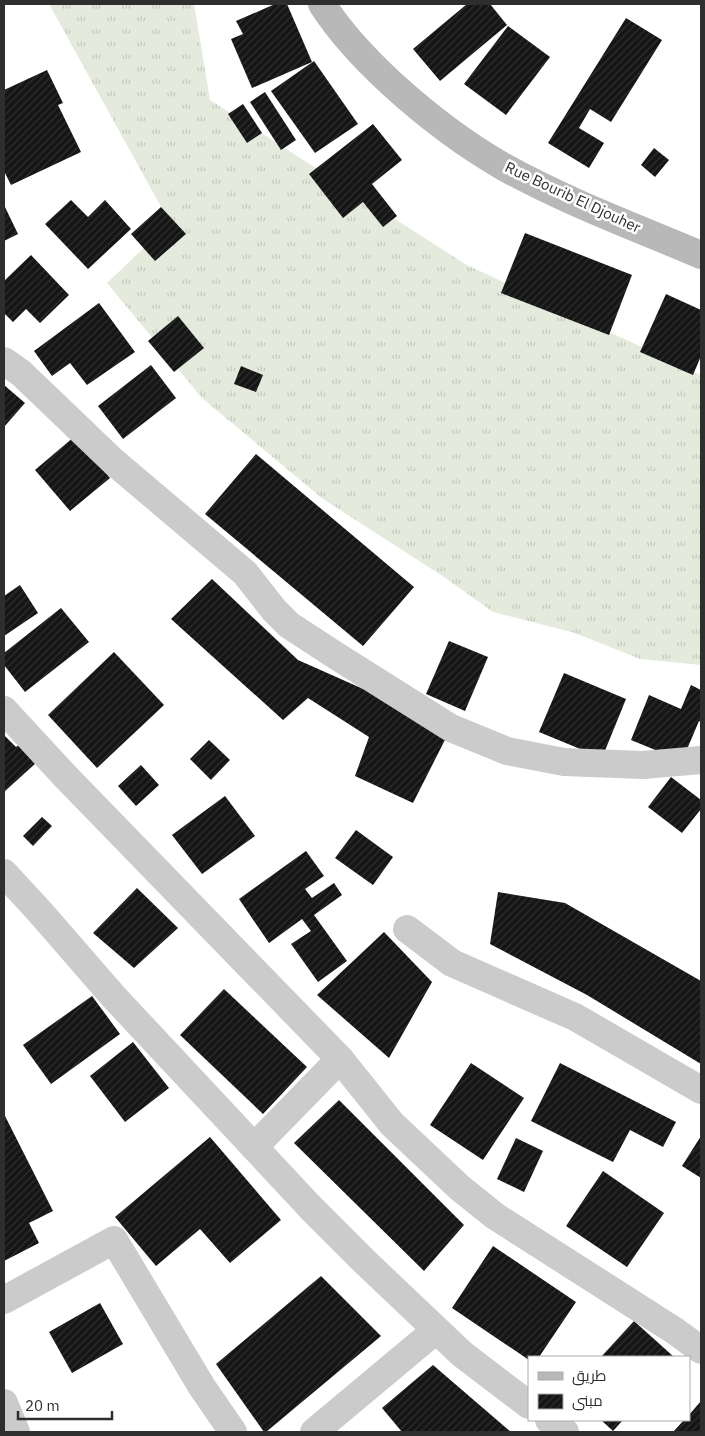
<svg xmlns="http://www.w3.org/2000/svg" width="705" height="1436" font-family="'IBM Plex Sans',Cairo,sans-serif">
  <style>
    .grass { fill: url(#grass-tufts) }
    .building { fill: url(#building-hatch) }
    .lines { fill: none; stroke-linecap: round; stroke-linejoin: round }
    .minor { stroke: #cbcbcb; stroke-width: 28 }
    .secondary { stroke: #b8b8b8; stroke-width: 28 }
    .labels { text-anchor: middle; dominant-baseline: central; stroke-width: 5; stroke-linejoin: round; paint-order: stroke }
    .street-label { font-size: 15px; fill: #2e2e2e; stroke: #fff }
  </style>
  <defs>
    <pattern id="grass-tufts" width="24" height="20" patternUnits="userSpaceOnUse" patternTransform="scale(1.25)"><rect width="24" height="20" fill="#e4ebdc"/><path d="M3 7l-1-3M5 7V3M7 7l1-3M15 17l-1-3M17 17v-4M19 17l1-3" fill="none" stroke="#c4cabd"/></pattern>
    <pattern id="building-hatch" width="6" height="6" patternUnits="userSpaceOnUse" patternTransform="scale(1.25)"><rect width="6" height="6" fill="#151515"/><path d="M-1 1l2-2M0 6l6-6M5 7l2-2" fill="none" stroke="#2f2f2f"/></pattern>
  </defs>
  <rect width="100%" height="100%" fill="#fff"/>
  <!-- grass -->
  <polygon class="grass" points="49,4 194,4 210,100 465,264 701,375 701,665 640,659 575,633 493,612 444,577 323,499 202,398 107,283 170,223"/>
  <!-- building -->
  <g class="building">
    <polygon points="275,4 287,4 312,62 252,88 231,39 243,34 236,21"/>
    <polygon points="467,4 490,4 507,25 440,81 413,49"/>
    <polygon points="626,18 662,40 611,122 590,109 579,128 604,143 589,168 548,143"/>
    <polygon points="508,26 550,57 506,115 464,84"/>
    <polygon points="314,61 358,124 315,153 271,91"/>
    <polygon points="47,70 63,103 58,105 81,152 11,185 4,171 4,90"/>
    <polygon points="265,92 296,140 281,150 250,102"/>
    <polygon points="243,104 262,133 247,143 228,114"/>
    <polygon points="373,124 402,160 372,184 397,216 383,227 363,202 343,218 309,174"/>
    <polygon points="654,148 669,160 655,177 641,165"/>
    <polygon points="71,200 88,217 105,200 131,229 88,269 45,224"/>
    <polygon points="4,205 18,234 4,241"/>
    <polygon points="161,207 186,234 155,261 131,234"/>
    <polygon points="525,233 632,275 609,335 501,293"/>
    <polygon points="31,255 69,295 40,323 26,309 13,322 4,313 4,281"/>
    <polygon points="666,294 701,310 701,356 693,375 640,352"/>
    <polygon points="99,303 135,352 87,385 70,363 52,376 34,351"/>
    <polygon points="178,316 204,348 174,372 148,341"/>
    <polygon points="151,365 176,398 123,439 98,406"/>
    <polygon points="241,366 263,375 256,392 234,384"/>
    <polygon points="4,385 25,403 4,427"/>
    <polygon points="75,436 110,478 70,511 35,470"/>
    <polygon points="256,454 414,587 363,646 205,514"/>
    <polygon points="212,579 298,660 451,728 413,803 355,776 369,737 308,698 283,720 171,619"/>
    <polygon points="20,585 38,613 4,636 4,596"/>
    <polygon points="61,608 89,642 25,692 4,665 4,653"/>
    <polygon points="449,641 488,657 465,711 426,694"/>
    <polygon points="114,652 164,705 97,768 48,715"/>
    <polygon points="564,673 626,699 602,758 539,732"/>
    <polygon points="691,685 701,690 701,722 699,721 682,761 631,740 649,695 681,709"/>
    <polygon points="4,735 16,747 20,744 37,762 4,792"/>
    <polygon points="209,740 230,760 211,780 190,759"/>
    <polygon points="141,765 159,785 136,806 118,786"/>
    <polygon points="671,777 701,800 701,809 682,833 648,807"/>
    <polygon points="225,796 255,836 202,874 172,835"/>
    <polygon points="42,817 52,826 33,846 23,836"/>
    <polygon points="356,830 393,857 373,885 335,858"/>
    <polygon points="306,851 324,876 305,889 312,898 334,883 342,895 314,915 347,961 318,982 291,944 311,931 302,919 269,943 239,899"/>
    <polygon points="137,888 178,928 134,968 93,933"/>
    <polygon points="498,892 565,903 701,981 701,1064 587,995 490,944"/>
    <polygon points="384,932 432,982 389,1058 317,995"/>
    <polygon points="224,989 307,1067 263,1114 180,1035"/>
    <polygon points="92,996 120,1034 51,1084 23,1045"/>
    <polygon points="133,1042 169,1088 125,1122 90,1076"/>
    <polygon points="471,1063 524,1098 483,1160 430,1125"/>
    <polygon points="560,1063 676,1122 663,1147 630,1130 613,1162 531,1121"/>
    <polygon points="339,1100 464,1225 424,1271 294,1143"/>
    <polygon points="4,1114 53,1211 29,1223 39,1243 4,1261"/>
    <polygon points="701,1136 701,1178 682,1166"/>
    <polygon points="210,1137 281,1220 230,1263 200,1229 156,1266 115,1217"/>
    <polygon points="516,1138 543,1151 524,1192 497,1179"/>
    <polygon points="603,1171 664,1213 627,1267 566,1226"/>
    <polygon points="493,1246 576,1302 539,1357 529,1357 529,1360 452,1308"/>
    <polygon points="321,1276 381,1336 266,1432 264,1432 216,1364"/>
    <polygon points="100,1303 123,1344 72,1373 49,1332"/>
    <polygon points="634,1321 674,1357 601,1357"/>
    <polygon points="433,1365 511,1432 402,1432 382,1408"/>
    <polygon points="701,1401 701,1432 673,1432 684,1420 689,1420 689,1415"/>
    <polygon points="601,1420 623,1420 613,1431"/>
  </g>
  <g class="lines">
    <!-- minor -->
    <g class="minor">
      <polyline points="4,361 21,373 114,462 245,573 274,610 289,625 335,655 451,728 507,751 564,762 643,765 701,760"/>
      <polyline points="4,710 65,776 340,1059 392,1124 460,1188 495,1216 675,1331 701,1350"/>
      <polyline points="4,873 40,912 113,996 311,1208 363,1260 462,1354 529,1405"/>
      <polyline points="407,929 452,963 575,1017 701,1090"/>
      <polyline points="254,1147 340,1059"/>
      <polyline points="4,1300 114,1240 202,1387 233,1432"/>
      <polyline points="4,1403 16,1432"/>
      <polyline points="549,1420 565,1432"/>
      <polyline points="314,1432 436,1330"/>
    </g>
    <!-- secondary -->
    <path class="secondary" d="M322 4C341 34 366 60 392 84 426 115 464 144 504 167 567 202 635 227 701 255"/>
  </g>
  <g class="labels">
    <!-- street labels -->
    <g class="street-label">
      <text transform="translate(573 197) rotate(25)">Rue Bourib El Djouher</text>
    </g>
  </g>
  <!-- border -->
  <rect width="705" height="1436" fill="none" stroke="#2e2e2e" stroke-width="10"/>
  <!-- legend -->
  <rect x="528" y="1356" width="162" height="65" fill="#ffffff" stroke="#ababab"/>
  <rect x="538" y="1372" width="25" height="8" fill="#b8b8b8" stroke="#ababab"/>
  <text x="572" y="1381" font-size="15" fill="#2e2e2e">طريق</text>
  <rect x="538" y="1394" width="25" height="15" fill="url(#building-hatch)" stroke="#ababab"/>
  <text x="572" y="1406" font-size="15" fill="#2e2e2e">مبنى</text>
  <!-- scale -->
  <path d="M18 1411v8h94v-8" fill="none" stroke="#2e2e2e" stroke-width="2.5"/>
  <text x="25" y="1411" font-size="15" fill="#2e2e2e" stroke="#ffffff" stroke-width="4" paint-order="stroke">20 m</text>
</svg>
